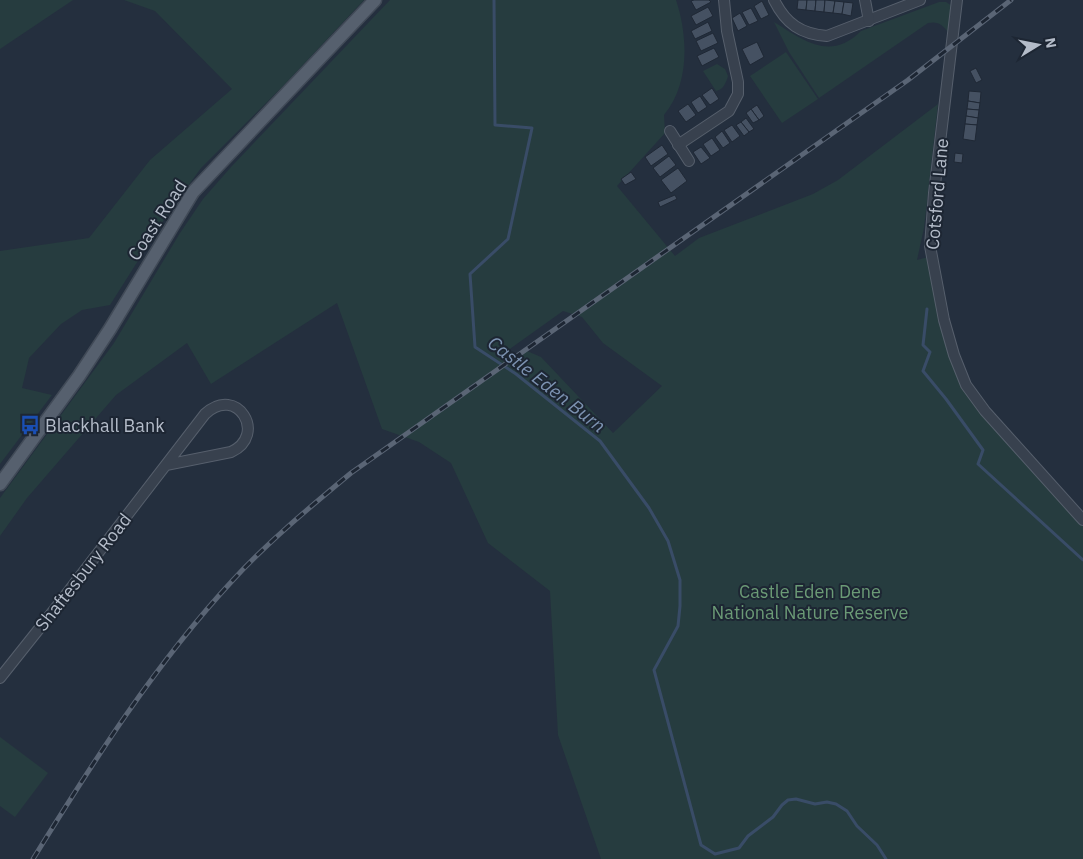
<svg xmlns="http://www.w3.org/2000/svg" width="1083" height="859" font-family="'IBM Plex Sans',sans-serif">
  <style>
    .green { fill: #263c3f; fill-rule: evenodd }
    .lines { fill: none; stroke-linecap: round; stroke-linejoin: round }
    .stream { stroke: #394c67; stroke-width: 3 }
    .building { fill: #455162; stroke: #1f2835 }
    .minor-casing { stroke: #565f6c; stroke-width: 12 }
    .major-casing { stroke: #414a57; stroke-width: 15 }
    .minor { stroke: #38414e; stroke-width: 10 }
    .major { stroke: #56606e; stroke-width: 12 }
    .rail-casing { stroke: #5a6575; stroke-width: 5 }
    .rail { stroke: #1d2633; stroke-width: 3; stroke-dasharray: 9; stroke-linecap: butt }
    .labels { text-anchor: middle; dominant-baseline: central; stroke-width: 4; stroke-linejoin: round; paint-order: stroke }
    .street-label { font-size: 18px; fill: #b4bcc9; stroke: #1d2633 }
    .poi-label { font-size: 18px; fill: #b4bcc9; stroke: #1d2633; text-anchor: start }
    .park-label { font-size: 18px; fill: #6b9a76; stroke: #1d2633 }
    .water-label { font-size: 19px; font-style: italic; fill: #7c92b1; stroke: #1d2633 }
  </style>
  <rect width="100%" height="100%" fill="#242f3e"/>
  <!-- green -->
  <g class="green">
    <polygon points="0,0 73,0 0,49"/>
    <polygon points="124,0 364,0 284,85 201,168 167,215 110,305 82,310 61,324 29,358 22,388 52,395 0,464 0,251 89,238 150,160 232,89 155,11"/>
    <path d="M390 0H676C688 36 690 84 664 115L665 133 617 186 675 256 699 238 813 194 838 180 938 104 924 228 917 260 932 256 966 385 1083 520V859H601L558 735 550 591 488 543 451 463 419 442 382 429 337 303 211 384 187 343 116 395 27 498 0 536V498L114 343 180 233 203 199 231 167ZM563 311 582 317 603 343 662 386 613 433 541 357 527 351 515 359 507 351Z"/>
    <path d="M939 2H946L952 6 949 33C942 25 939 21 928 23L819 98 789 52 774 22C803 40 830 62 861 31Z"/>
    <polygon points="786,52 818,99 782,123 750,76"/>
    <path d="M717 64 725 69 728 76C726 83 723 90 716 91L703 71Z"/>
    <polygon points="0,737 48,773 15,817 0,806"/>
  </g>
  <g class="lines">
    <!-- stream -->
    <g class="stream">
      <polyline points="494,0 495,125 532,128 508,239 470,274 475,347 516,374 600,441 649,508 668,541 680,580 680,606 678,626 654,670 701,845 715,854 739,848 748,836 773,817 782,805 788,800 796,799 815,804 827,802 836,804 847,811 857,826 877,845 886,859"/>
      <polyline points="927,309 923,345 930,352 923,371 946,399 983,450 978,464 1083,560"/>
    </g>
  </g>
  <!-- building -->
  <g class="building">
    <polygon points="694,0 709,0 711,2 696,10 691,1"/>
    <polygon points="798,0 807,0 806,10 797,9"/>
    <polygon points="807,0 816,0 815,11 806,10"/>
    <polygon points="816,0 825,0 824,12 815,11"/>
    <polygon points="825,0 835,1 833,13 824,12"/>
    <polygon points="762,1 769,15 761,19 754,6"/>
    <polygon points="835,1 844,2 842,14 833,13"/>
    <polygon points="844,2 853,3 851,16 842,14"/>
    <polygon points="708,7 713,16 696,25 691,16"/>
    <polygon points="751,8 758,21 749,25 742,12"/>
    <polygon points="740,13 747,26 738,31 732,18"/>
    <polygon points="708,22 712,31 695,39 691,31"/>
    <polygon points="713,33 718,43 701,51 696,41"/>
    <polygon points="757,42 764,57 750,65 742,49"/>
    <polygon points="714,48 719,57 702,66 697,56"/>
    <polygon points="976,68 982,80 976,83 970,71"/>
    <polygon points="712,88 719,99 710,105 702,95"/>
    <polygon points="969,91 981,92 980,103 968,101"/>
    <polygon points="700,96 707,107 698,113 691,102"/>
    <polygon points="968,101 980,103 979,110 967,109"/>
    <polygon points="688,104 696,115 686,122 678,111"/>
    <polygon points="757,105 764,116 759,120 751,109"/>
    <polygon points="751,109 759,120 753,123 746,113"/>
    <polygon points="967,109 979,110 978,118 966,116"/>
    <polygon points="966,116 978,118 977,125 965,124"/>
    <polygon points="746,118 754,129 749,132 741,122"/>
    <polygon points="741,122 749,132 744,136 736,125"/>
    <polygon points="965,124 977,125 975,141 963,139"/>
    <polygon points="732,125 740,136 732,142 724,130"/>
    <polygon points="722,131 730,143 723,148 715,137"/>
    <polygon points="712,138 720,150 711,156 703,144"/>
    <polygon points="662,145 668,154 651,166 645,157"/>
    <polygon points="701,147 710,158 701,164 693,152"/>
    <polygon points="955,153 963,154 962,163 954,162"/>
    <polygon points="669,156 676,165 660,177 653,168"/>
    <polygon points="678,168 687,181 671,193 661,180"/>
    <polygon points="631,172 636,179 625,185 621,179"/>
    <polygon points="675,195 677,199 660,207 658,202"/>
  </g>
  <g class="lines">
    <defs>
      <g id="minor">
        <path d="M774 0C786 24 801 34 827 36L920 0"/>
        <polyline points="865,0 869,21"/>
        <polyline points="957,0 934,193 930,246 944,320 954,355 966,385 985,411 1083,520"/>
        <polyline points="670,131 689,161"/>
        <polyline points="678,145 729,111 738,94 738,82 727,31 724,0"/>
        <path d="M0 678 58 605 205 414C237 384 268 435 231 452L166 465"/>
      </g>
      <polyline id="major" points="0,484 79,376 110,329 193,192 375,0"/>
    </defs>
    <!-- minor casing -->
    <use href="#minor" class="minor-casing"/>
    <!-- major casing -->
    <use href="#major" class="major-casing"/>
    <!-- minor -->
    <use href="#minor" class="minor"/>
    <!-- major -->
    <use href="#major" class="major"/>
    <defs>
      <path id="rail" d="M33 859C93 762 155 664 233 580 269 541 310 507 351 473L908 80 1011 0"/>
    </defs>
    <!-- rail casing -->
    <use href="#rail" class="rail-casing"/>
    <!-- rail -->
    <use href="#rail" class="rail"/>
  </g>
  <!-- icons -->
  <defs>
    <symbol id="bus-bare" viewBox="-9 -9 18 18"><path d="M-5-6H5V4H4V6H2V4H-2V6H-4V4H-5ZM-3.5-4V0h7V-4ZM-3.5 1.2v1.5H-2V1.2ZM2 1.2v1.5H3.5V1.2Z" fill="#1a4fb4" stroke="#1d2633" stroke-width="2.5" paint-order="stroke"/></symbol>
  </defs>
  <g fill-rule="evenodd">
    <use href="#bus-bare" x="16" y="411" width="28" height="28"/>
  </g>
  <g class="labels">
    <!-- street labels -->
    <g class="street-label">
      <text transform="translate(937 194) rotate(-85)">Cotsford Lane</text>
      <text transform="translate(157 220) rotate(-57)">Coast Road</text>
      <text transform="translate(83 572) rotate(-52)">Shaftesbury Road</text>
    </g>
    <!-- poi labels -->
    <g class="poi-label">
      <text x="45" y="425">Blackhall Bank</text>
    </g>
    <!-- park labels -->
    <g class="park-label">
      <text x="810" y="591">Castle Eden Dene<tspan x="810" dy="21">National Nature Reserve</tspan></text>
    </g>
    <!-- water labels -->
    <g class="water-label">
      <text transform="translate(547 384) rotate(38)">Castle Eden Burn</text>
    </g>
  </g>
  <!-- north arrow -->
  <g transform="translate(1038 45) rotate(80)" stroke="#1d2633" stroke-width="4" paint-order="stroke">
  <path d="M0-4L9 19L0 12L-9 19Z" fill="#b4bcc9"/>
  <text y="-8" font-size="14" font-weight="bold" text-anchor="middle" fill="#b4bcc9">N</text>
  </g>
</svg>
